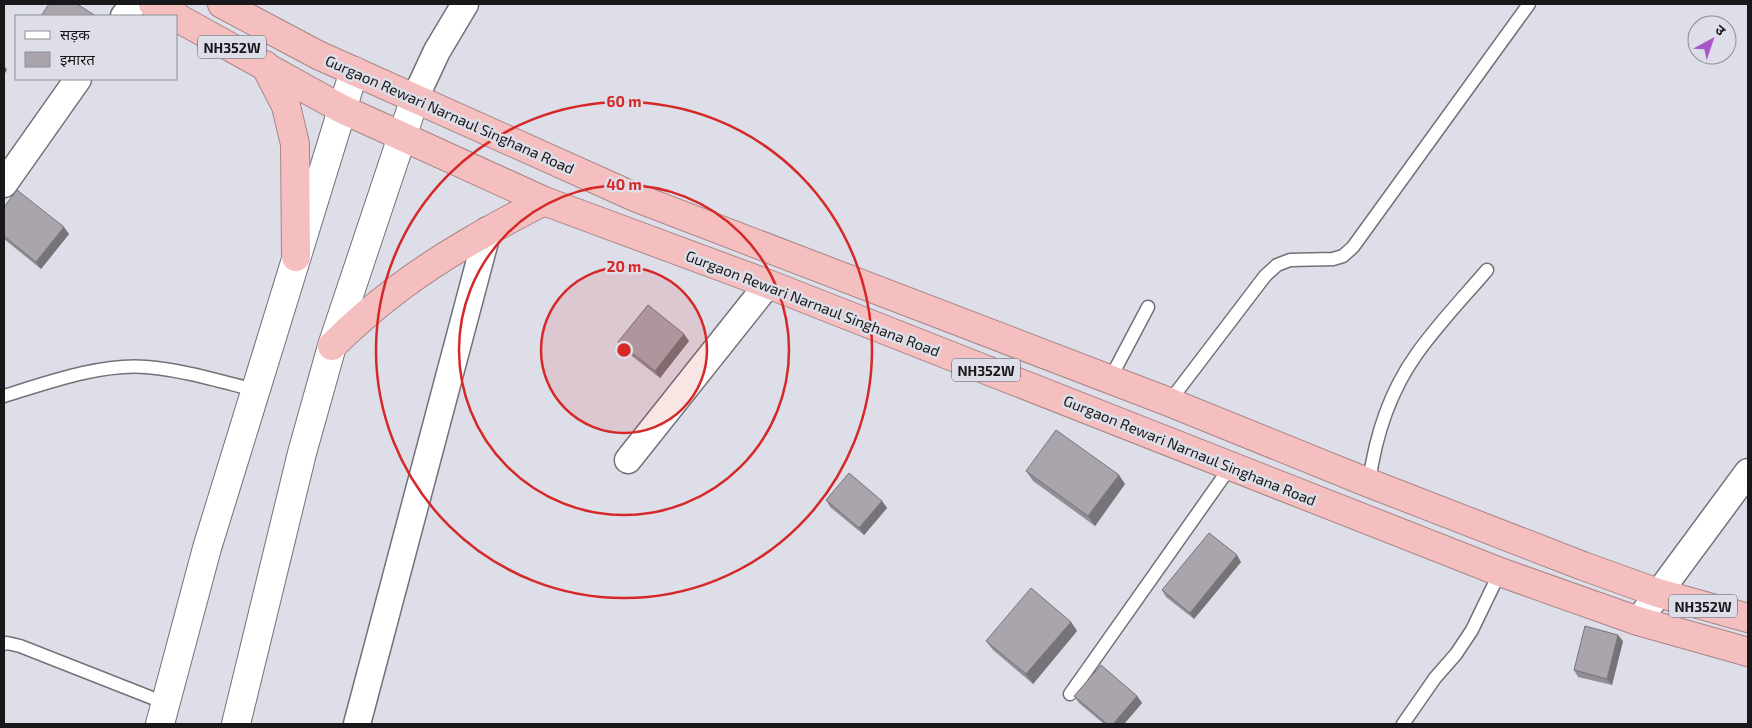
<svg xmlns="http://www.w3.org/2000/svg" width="1752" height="728" font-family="'Exo 2','Noto Sans Devanagari',sans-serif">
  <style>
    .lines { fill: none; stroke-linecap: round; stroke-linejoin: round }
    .lane-casing { stroke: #71717a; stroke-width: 15 }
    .street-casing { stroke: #71717a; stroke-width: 29 }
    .secondary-casing { stroke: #71717a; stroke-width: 30 }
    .highway-casing { stroke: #a88586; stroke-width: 30 }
    .lane { stroke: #fff; stroke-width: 12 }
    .street { stroke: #fff; stroke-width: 26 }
    .secondary { stroke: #fff; stroke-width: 28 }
    .highway { stroke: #f5bfc0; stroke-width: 28 }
    .wall { fill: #928e95 }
    .shaded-wall { fill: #777479 }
    .building { fill: #aaa5ad; stroke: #777479 }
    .ring { fill: none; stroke: #d62828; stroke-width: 2.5 }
    .labels { text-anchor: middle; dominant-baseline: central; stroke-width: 5; stroke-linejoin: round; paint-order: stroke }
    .shield { fill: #dddee7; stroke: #535358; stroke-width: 1 }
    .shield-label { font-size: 14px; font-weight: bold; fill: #18181b }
    .street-label { font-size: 15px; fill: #18181b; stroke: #dddee7 }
    .centre { fill: #d62828; stroke: #dddee7; stroke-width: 2.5 }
    .ring-label { font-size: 15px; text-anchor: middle; font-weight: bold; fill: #d62828; stroke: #dddee7; stroke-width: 5; stroke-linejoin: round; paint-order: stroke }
  </style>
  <rect width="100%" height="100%" fill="#dddee7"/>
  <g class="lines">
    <defs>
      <g id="lane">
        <polyline points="1110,379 1148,307"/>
        <path d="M4 396C46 383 102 363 146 367 183 370 219 381 255 390"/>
        <polyline points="1169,402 1265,276 1277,265 1290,260 1333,259 1343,256 1353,247 1529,4"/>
        <path d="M1369 483C1375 438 1389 393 1416 355 1437 325 1463 298 1487 270"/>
        <polyline points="4,644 7,643 20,646 165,703"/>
        <polyline points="1070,694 1231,466"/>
        <polyline points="1403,724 1435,678 1456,654 1472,630 1500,572"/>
      </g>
      <g id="street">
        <polyline points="124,16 134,4"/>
        <polyline points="415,98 437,51 465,4"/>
        <polyline points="4,184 78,79"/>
        <polyline points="628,460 768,284"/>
        <polyline points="1638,621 1748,472"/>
        <polyline points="357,724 488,230"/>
      </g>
      <g id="secondary">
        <polyline points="160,724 207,548 354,71"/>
        <polyline points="236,724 302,453 332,346 415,98"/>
      </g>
      <g id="highway">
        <polyline points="153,4 176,16"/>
        <polyline points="222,4 318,55 637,198 1169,402 1369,483 1583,566 1658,593 1748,618"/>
        <polyline points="176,17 342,109 544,201 768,284 1500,572 1638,621 1748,652"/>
        <polyline points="265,65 286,106 295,144 296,257"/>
        <path d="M332 346C353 325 375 306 399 288 444 254 494 227 544 201"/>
      </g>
    </defs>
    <!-- lane casing -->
    <use href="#lane" class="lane-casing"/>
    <!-- street casing -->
    <use href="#street" class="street-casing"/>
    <!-- secondary casing -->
    <use href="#secondary" class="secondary-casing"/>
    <!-- highway casing -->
    <use href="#highway" class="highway-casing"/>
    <!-- lane -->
    <use href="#lane" class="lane"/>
    <!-- street -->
    <use href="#street" class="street"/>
    <!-- secondary -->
    <use href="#secondary" class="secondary"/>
    <!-- highway -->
    <use href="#highway" class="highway"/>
  </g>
  <!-- wall -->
  <g class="wall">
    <polygon points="4,207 69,234 41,269 4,239"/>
    <polygon points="689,341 660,378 623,349 618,342"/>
    <polygon points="1026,471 1125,484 1095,526 1033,481"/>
    <polygon points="826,500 882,501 887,508 864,535 830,507"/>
    <polygon points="1241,562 1194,619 1166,597 1162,590"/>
    <polygon points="1071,622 1077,631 1033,684 993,650 986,641"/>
    <polygon points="1623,641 1612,685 1578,677 1574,670"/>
    <polygon points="1074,696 1137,696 1142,703 1124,724 1104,724 1079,703"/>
  </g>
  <!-- shaded-wall -->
  <g class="shaded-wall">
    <polygon points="4,65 7,70 4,75"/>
    <polygon points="64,227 69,234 41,269 36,262"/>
    <polygon points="684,334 689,341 660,378 655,371"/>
    <polygon points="1119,475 1125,484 1095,526 1088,516"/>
    <polygon points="882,501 887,508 864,535 859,528"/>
    <polygon points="1237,555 1241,562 1194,619 1190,613"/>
    <polygon points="1071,622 1077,631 1033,684 1026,674"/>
    <polygon points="1618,635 1623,641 1612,685 1607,679"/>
    <polygon points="1137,696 1142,703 1124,724 1113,724"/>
  </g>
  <!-- building -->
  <g class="building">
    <polygon points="49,4 77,4 96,16 41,16"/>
    <polygon points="17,190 64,227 36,262 4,236 4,207"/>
    <polygon points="648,305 684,334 655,371 618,342"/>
    <polygon points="1056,430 1119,475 1088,516 1026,471"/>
    <polygon points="849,473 882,501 859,528 826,500"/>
    <polygon points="1209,533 1237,555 1190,613 1162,590"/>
    <polygon points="1031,588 1071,622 1026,674 986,641"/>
    <polygon points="1585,626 1618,635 1607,679 1574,670"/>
    <polygon points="1101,665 1137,696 1113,724 1107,724 1074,696"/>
  </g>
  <!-- distance rings -->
  <circle cx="624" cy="350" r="83" fill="#d62828" fill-opacity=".12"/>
  <g class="ring">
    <circle cx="624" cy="350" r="83"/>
    <circle cx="624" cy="350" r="165"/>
    <circle cx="624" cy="350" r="248"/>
  </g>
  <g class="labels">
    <!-- shield labels -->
    <g class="shield">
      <rect x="198" y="35.5" width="68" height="23" rx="4"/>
      <rect x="952" y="358.5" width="68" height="23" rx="4"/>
      <rect x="1669" y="594.5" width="68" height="23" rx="4"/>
    </g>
    <g class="shield-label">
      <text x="232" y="47">NH352W</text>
      <text x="986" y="370">NH352W</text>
      <text x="1703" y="606">NH352W</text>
    </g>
    <!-- street labels -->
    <g class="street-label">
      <text transform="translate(450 114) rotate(24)">Gurgaon Rewari Narnaul Singhana Road</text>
      <text transform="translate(813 303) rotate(21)">Gurgaon Rewari Narnaul Singhana Road</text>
      <text transform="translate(1190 450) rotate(22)">Gurgaon Rewari Narnaul Singhana Road</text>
    </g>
  </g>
  <circle cx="624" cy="350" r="8" class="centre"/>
  <g class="ring-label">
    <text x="624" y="107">60 m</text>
    <text x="624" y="190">40 m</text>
    <text x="624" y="272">20 m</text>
  </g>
  <!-- border -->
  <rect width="1752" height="728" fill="none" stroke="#18181b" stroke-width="10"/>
  <!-- legend -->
  <rect x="15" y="15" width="162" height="65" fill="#dddee7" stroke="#8e8f95"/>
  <rect x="25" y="31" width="25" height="8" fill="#ffffff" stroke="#8e8f95"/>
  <text x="60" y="40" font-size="15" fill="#18181b">सड़क</text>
  <rect x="25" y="52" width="25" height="15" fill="#aaa5ad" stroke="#8e8f95"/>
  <text x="60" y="65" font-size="15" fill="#18181b">इमारत</text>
  <!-- north arrow -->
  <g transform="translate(1712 40) rotate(40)"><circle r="24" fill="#dddee7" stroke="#8e8f95"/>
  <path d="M0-4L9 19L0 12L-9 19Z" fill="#a956c6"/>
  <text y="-8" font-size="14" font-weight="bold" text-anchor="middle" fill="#18181b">उ</text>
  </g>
</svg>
